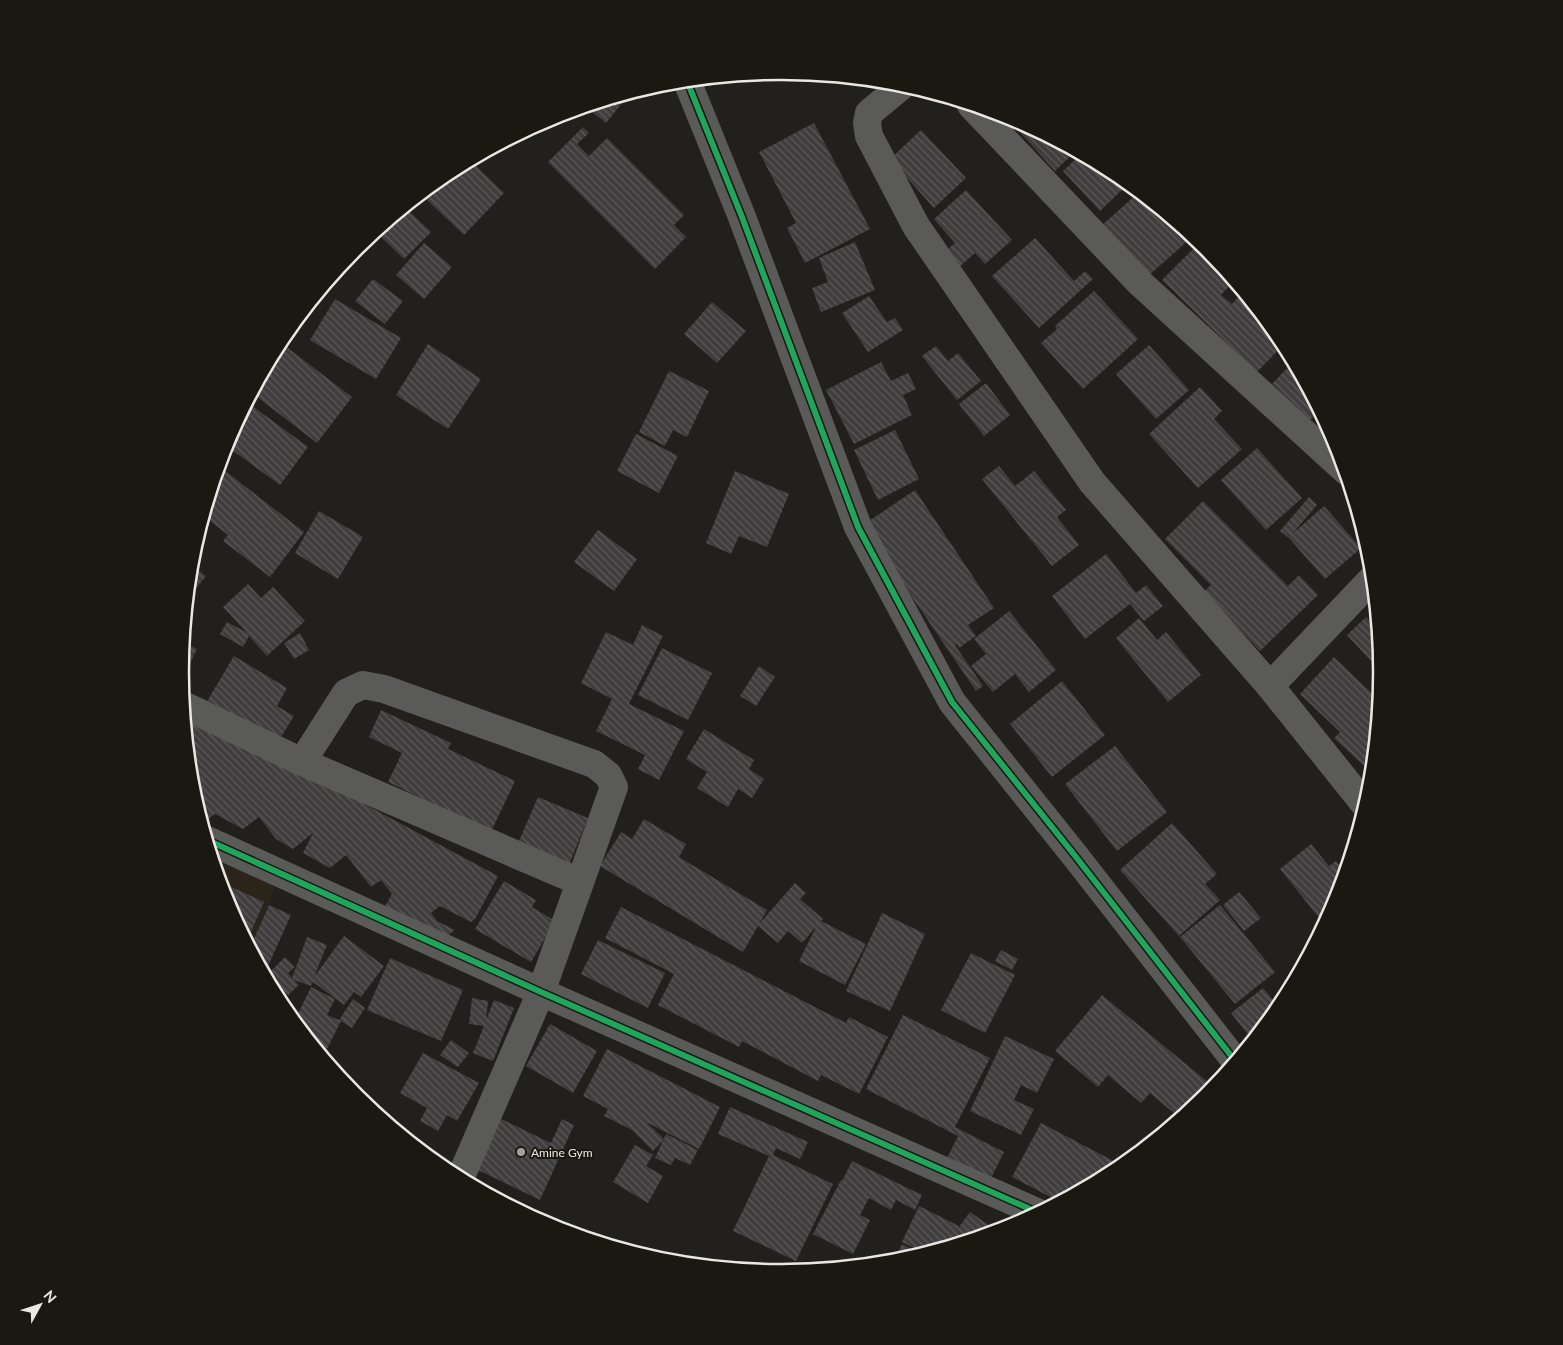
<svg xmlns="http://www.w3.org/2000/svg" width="1563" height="1345" font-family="Lato,sans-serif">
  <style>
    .built { fill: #2b241a }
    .building { fill: url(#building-back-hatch) }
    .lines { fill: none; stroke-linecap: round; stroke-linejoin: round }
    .minor { stroke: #5a5a58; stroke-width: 28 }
    .cycleway-casing { stroke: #1b1812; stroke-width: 9 }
    .cycleway { stroke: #20a55d; stroke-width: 6 }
    .poi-dot { fill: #a5a29e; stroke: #1b1812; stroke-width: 2 }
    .labels { text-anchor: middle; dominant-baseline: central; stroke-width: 4; stroke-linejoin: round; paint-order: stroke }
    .poi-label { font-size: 12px; fill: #ebe8e4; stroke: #1b1812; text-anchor: start }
    .rim { fill: none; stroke: #ebe8e4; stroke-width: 2.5 }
  </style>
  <defs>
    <pattern id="building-back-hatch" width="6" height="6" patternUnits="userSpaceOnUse" patternTransform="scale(1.25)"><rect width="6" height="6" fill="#3f3d3d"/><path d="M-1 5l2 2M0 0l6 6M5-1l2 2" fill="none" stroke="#5b5959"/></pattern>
  </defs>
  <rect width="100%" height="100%" fill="#22201d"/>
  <!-- built -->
  <polygon class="built" points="207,840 281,874 250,948 226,902"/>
  <!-- building -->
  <g class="building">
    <polygon points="630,93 606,123 586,107 587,106"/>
    <polygon points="1011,117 1012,117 1076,151 1055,171 1008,119"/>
    <polygon points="814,123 870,229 805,263 787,228 796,223 759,152"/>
    <polygon points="583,127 589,133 577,144 589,156 607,138 684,215 674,225 686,237 655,269 548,162"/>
    <polygon points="921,130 966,178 934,208 890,159"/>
    <polygon points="1081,154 1116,173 1129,183 1100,211 1063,171"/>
    <polygon points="470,160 504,193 464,235 426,199 455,169"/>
    <polygon points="966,190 1012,240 985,264 975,253 956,270 942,254 955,243 934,219"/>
    <polygon points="1139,192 1192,237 1146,278 1100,227"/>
    <polygon points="415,199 416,200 394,221 392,218"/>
    <polygon points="408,210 431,232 404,259 381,237"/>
    <polygon points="1035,238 1074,281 1085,271 1093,279 1039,328 992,276"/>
    <polygon points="855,242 875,290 821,312 812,288 828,282 819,258"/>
    <polygon points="1200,242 1207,248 1234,281 1221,295 1232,304 1242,293 1253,304 1284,344 1257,372 1162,280"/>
    <polygon points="424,243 452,267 424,299 396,275"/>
    <polygon points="373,279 403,301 385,324 355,301"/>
    <polygon points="1094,291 1138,339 1083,389 1041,343 1057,329 1055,326"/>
    <polygon points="869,296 887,322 895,318 903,330 868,352 842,313"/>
    <polygon points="335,299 401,338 376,379 310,340"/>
    <polygon points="712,302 746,331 717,363 684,334"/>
    <polygon points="280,342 352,397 317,443 252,393"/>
    <polygon points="428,344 481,379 448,429 396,395"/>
    <polygon points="1149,345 1189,390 1156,419 1116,374"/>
    <polygon points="936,346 948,361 958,353 981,381 957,400 922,356"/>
    <polygon points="1294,361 1320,410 1310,420 1272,384"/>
    <polygon points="881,362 891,381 908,373 916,389 903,395 912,415 854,444 826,390"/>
    <polygon points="669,371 709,391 687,437 673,430 665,446 639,432"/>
    <polygon points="986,383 1010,415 984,436 959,404"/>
    <polygon points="1200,387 1222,411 1214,419 1242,449 1198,488 1149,434"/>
    <polygon points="247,402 308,447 280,485 225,445"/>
    <polygon points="895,430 919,479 878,500 854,450"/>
    <polygon points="636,434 678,456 659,493 617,471"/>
    <polygon points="1257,448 1302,498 1266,530 1221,480"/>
    <polygon points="219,466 304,532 270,577 223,541 228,535 204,516"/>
    <polygon points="999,466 1015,486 1034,471 1066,510 1057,517 1079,545 1052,566 982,479"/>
    <polygon points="735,471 789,494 767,547 739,536 731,554 706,543"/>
    <polygon points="915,490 994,608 968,625 976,636 959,648 957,644 955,645 983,686 976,691 863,525"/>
    <polygon points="1309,497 1317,505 1292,534 1324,506 1361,548 1325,579 1289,538 1280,531"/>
    <polygon points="1203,501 1288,586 1299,575 1318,595 1260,651 1203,592 1211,585 1165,539"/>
    <polygon points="319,511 363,537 338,579 295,553"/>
    <polygon points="598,530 637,559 614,591 574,562"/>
    <polygon points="1106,554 1136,593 1146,585 1163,606 1144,621 1130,604 1085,639 1052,596"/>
    <polygon points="191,565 206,576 187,600"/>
    <polygon points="248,584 261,598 273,587 305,621 267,656 249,636 243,647 220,634 227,622 246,632 223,607"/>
    <polygon points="1009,611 1056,670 1029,692 1015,674 993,692 971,666 986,654 974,639"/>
    <polygon points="1377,613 1383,673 1383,674 1347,635 1366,617 1369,620"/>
    <polygon points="1139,618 1157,640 1166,632 1201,675 1168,702 1116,638"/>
    <polygon points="642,625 663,636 629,704 684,731 659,780 638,769 645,755 596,731 612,699 581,683 606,632 633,645"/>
    <polygon points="300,633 309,650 294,659 284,643"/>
    <polygon points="183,642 197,649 181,682 180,672"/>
    <polygon points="662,648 712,673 688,720 638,695"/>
    <polygon points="234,656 287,688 277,706 294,716 276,745 206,703"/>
    <polygon points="1334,657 1380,701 1373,774 1334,738 1340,732 1300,694"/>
    <polygon points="759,666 775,677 756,706 740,696"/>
    <polygon points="1062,681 1105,735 1052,777 1010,724"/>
    <polygon points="184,707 498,876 475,919 471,922 440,906 431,913 437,921 455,930 441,941 383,910 392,894 381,880 371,887 346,855 330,868 303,853 313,833 293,849 276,839 259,817 243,829 215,814 203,823 202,822 192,790"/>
    <polygon points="381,710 451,743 448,749 515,781 491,832 388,782 402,753 369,737"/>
    <polygon points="704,729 754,760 749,769 764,779 752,798 738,789 728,807 697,788 707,772 686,759"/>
    <polygon points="1115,746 1167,812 1117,851 1065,784"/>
    <polygon points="538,797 588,818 569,865 518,843"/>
    <polygon points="644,819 686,844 679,857 767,910 759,924 795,883 806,893 800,899 823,919 821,921 866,944 845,985 799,961 816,927 802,943 788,931 778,943 758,926 743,952 600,866 621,832 632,839"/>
    <polygon points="1172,823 1217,874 1205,884 1220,900 1179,936 1120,870"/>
    <polygon points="1311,844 1329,866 1336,861 1346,874 1337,903 1325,925 1280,869"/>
    <polygon points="504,881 536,900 532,907 555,921 531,962 475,929"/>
    <polygon points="220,882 264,902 247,941 226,902"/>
    <polygon points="1239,892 1261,918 1244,931 1223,905"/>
    <polygon points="269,905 291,915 264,975 250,948"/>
    <polygon points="1220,905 1275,972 1235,1004 1180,937"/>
    <polygon points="621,907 846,1023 849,1017 888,1037 859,1094 821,1075 818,1081 742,1041 739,1047 658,1005 674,974 605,938"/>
    <polygon points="882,913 925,934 890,1011 846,991"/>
    <polygon points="344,936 384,966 361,997 354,992 344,1005 313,982 311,986 294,980 299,985 288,995 268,974 285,957 295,967 288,973 292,978 307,937 327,945 314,977"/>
    <polygon points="598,940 665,973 648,1008 581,974"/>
    <polygon points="1001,950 1018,959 1012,970 995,961"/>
    <polygon points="971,953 1015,975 985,1033 941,1010"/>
    <polygon points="390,958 463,990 441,1041 367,1010"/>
    <polygon points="311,987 335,999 327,1015 339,1020 353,999 365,1008 352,1028 341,1021 323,1057 294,1022"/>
    <polygon points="1292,987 1281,1007 1253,1041 1231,1013 1263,988 1274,1001"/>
    <polygon points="1102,995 1215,1088 1206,1098 1181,1119 1150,1093 1141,1103 1108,1075 1098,1087 1055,1051"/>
    <polygon points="472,998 488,1001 486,1020 494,1000 514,1008 493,1061 473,1053 484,1026 469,1024"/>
    <polygon points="903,1015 990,1058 955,1127 1004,1152 989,1182 946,1160 958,1136 866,1089"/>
    <polygon points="550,1024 597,1051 573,1093 526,1066"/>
    <polygon points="1005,1036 1054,1059 1037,1093 1021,1085 1014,1100 1034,1109 1021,1135 970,1111"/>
    <polygon points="451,1040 469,1053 458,1067 440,1055"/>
    <polygon points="607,1049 720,1107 699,1149 646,1122 664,1139 653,1151 632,1130 604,1116 608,1109 583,1096"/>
    <polygon points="423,1053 479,1083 457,1121 447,1115 438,1131 420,1121 427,1108 400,1093"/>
    <polygon points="730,1107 808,1142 800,1159 776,1148 773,1155 833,1184 796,1261 733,1231 769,1156 718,1134"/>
    <polygon points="499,1118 551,1143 562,1119 574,1125 540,1200 476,1169"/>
    <polygon points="1041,1123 1123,1166 1115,1173 1060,1202 1012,1177"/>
    <polygon points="666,1134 698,1150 690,1165 675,1158 671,1165 655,1158"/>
    <polygon points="635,1145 653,1155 646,1166 663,1176 648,1203 613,1182"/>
    <polygon points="852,1161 922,1195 915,1210 896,1200 891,1210 869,1198 860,1215 870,1220 853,1254 813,1234 841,1180 842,1181"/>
    <polygon points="482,1186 535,1212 532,1218 480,1190"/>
    <polygon points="919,1206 959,1226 956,1231 970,1212 993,1228 988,1235 958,1244 952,1240 948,1247 926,1254 902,1242"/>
    <polygon points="997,1224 1007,1229 992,1234"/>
    <polygon points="599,1234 623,1249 623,1250 595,1241"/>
    <polygon points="902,1244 923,1255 893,1263"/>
  </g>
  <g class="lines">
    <!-- minor -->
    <g class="minor">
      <polyline points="687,81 742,217 858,527 952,702 1076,857 1236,1062"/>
      <polyline points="904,84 869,113 867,123 869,136 916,226 1092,482 1270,686 1366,806"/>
      <polyline points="971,105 1140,283 1346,471"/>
      <polyline points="1270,686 1373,578"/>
      <polyline points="183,705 302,762 580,882"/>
      <polyline points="302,762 346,693 363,685 384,689 594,764 608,775 614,787 541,992 460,1179"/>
      <polyline points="207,840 541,992 1039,1213"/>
    </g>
    <defs>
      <g id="cycleway">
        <polyline points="687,81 742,217 858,527 952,702 1076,857 1236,1062"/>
        <polyline points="207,840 541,992 1039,1213"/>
      </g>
    </defs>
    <!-- cycleway casing -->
    <use href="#cycleway" class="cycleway-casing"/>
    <!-- cycleway -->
    <use href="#cycleway" class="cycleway"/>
  </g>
  <!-- markers -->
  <circle class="poi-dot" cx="521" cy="1152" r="5"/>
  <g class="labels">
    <!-- poi labels -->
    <g class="poi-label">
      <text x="531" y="1152">Amine Gym</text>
    </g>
  </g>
  <!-- crop -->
  <path d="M0 0H1563V1345H0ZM189 672a592 592 0 1 1 1184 0a592 592 0 1 1-1184 0Z" fill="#1b1812" fill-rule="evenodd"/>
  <path class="rim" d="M189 672a592 592 0 1 1 1184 0a592 592 0 1 1-1184 0Z"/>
  <!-- north arrow -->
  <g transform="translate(40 1305) rotate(50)" stroke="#1b1812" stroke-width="4" paint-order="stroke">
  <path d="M0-4L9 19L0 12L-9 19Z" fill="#ebe8e4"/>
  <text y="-8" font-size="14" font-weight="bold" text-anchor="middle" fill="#ebe8e4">N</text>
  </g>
</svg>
